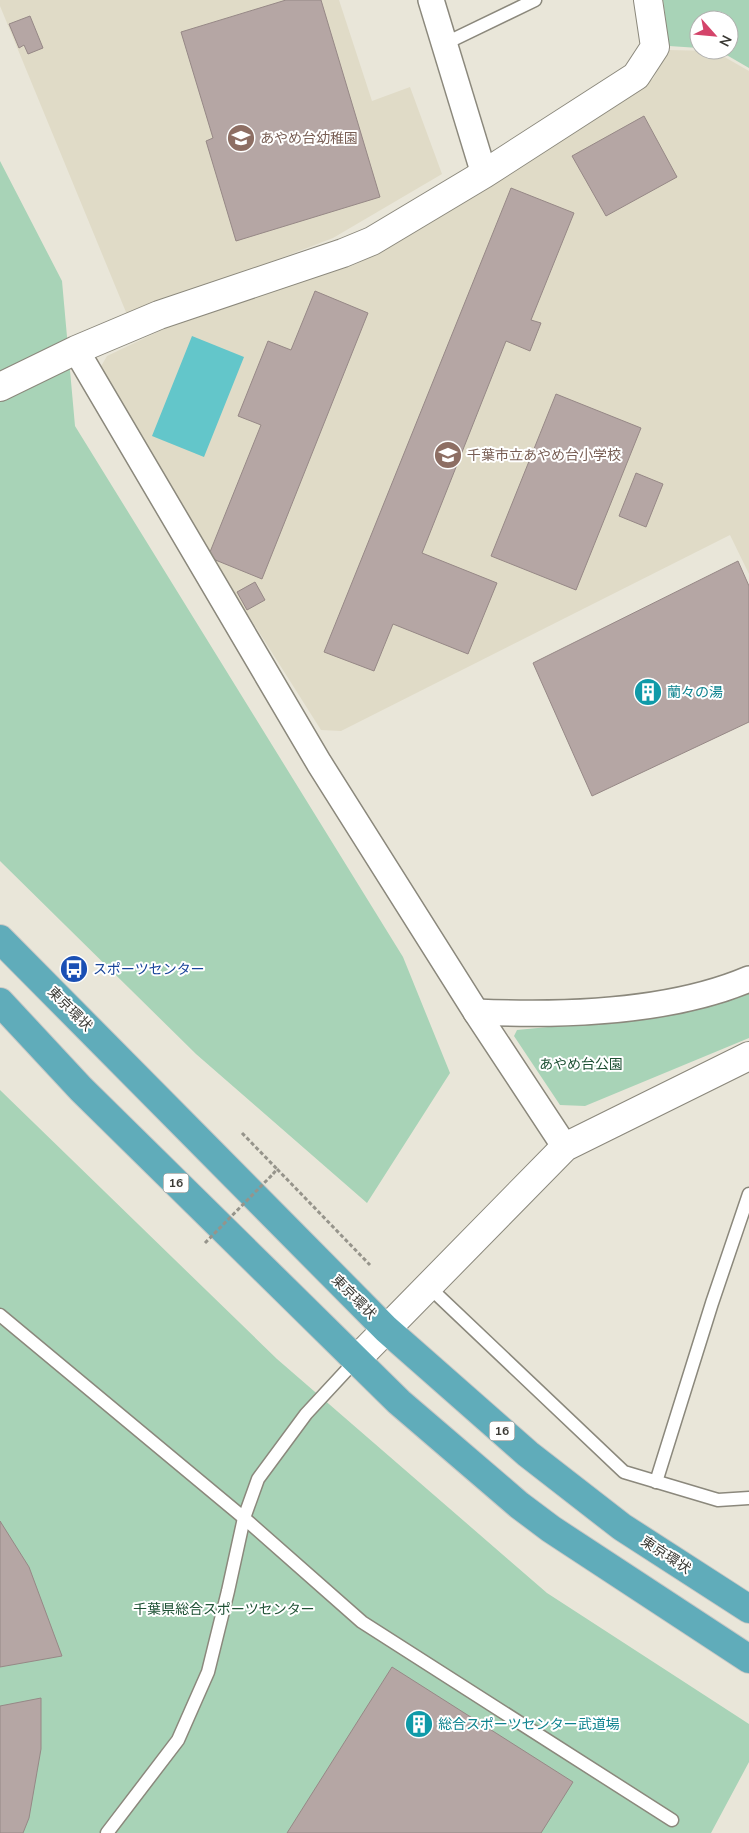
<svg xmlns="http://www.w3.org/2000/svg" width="749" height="1833" font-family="'Nunito Sans','Noto Sans JP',sans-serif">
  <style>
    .built { fill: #e0dbc7 }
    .green { fill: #a8d3b7 }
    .water { fill: #63c6ca }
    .building { fill: #b5a6a4; stroke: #968886 }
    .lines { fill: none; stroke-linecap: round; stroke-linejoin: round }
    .service-casing { stroke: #8b887c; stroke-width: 15 }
    .minor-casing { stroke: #8b887c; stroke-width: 28 }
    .tertiary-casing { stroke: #8b887c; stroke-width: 30 }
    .trunk-casing { stroke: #c8c8c6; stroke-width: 30 }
    .path { stroke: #96948b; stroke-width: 3; stroke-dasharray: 4 2.5; stroke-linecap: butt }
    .service { stroke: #fff; stroke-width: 12 }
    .minor { stroke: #fff; stroke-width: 25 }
    .tertiary { stroke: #fff; stroke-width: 28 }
    .trunk { stroke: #60acba; stroke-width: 28 }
    .path-bridge { stroke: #96948b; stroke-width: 3; stroke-dasharray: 4 2.5; stroke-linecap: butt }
    .labels { text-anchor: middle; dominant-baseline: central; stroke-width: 4; stroke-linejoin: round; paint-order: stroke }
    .shield { fill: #fff; stroke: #757471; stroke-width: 1 }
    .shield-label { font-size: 12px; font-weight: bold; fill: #3a3934 }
    .education-label { font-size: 14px; fill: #785e54; stroke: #fff; text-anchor: start }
    .culture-label { font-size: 14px; fill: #0d838f; stroke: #fff; text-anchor: start }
    .transit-label { font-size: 14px; fill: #164399; stroke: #fff; text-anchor: start }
    .street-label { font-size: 14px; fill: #3a3934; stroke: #fff }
    .park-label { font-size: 14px; fill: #1e5134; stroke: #fff }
  </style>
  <rect width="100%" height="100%" fill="#e9e6d9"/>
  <!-- built -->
  <g class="built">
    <polygon points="0,0 339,0 372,101 410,87 442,174 333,238 128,317 0,6"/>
    <polygon points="668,50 714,51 749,71 749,574 730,535 341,731 321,730 96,375 107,356 170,326 356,264 400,241 653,79"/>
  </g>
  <!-- green -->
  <g class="green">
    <polygon points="663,0 749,0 749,68 718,50 729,50 729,20 699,20 699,48 669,46"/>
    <polygon points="0,161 62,281 75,426 403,957 450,1073 367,1203 196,1054 0,861"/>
    <polygon points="749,990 749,1038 585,1106 560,1105 514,1036 517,1030 651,1017"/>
    <polygon points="0,1090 277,1359 547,1593 749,1724 749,1762 711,1833 0,1833"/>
  </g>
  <!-- water -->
  <polygon class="water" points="192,336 244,357 204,457 152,436"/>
  <!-- building -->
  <g class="building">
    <polygon points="286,0 321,0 380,197 236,241 206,141 213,138 181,32"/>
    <polygon points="30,16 43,48 28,54 24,45 19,48 9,24"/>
    <polygon points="644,116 677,177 606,216 572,156"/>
    <polygon points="511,188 574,213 531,320 541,323 530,351 506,341 422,553 497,583 468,654 393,624 374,671 324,652"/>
    <polygon points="315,291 368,313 262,579 208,557 261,425 238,416 268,341 291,350"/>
    <polygon points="556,394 641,428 576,590 491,556"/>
    <polygon points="636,473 663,484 646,527 619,516"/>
    <polygon points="738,561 749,586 749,722 592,796 533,663"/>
    <polygon points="255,582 265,600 247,610 237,592"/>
    <polygon points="0,1521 29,1567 62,1656 0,1667"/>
    <polygon points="392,1667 573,1782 541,1833 287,1833"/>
    <polygon points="41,1698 41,1749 29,1818 23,1833 0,1833 0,1706"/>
  </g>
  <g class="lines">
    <defs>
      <g id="service">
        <polyline points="444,44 535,0"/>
        <polyline points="428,1286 624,1472 718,1500 749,1498"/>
        <polyline points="0,1315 244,1518 362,1622 672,1820"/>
        <polyline points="656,1482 712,1303 749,1194"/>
        <polyline points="107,1833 178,1740 208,1672 228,1591 244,1518 258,1479 306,1414 357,1359"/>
      </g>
      <g id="minor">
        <polyline points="431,0 484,174"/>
        <polyline points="76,350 319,763 476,1012 565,1147"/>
        <path d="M476 1012C563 1016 669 1013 749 979"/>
      </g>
      <g id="tertiary">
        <polyline points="0,387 76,350 159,315 343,253 372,241 484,174 636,76 655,47 648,0"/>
        <polyline points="357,1359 565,1147 749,1056"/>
      </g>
      <g id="trunk">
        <polyline points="0,939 386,1329 528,1454 622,1527 749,1609"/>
        <polyline points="0,1002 81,1089 399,1402 519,1505 551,1529 749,1659"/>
      </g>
    </defs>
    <!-- service casing -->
    <use href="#service" class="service-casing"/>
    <!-- minor casing -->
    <use href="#minor" class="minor-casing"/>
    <!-- tertiary casing -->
    <use href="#tertiary" class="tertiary-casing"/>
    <!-- trunk casing -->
    <use href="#trunk" class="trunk-casing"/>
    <!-- path -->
    <g class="path">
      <polyline points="242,1133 277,1169"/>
      <polyline points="273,1174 277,1169 370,1265"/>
    </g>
    <!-- service -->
    <use href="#service" class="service"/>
    <!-- minor -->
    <use href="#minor" class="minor"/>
    <!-- tertiary -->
    <use href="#tertiary" class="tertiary"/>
    <!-- trunk -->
    <use href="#trunk" class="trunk"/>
    <!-- path-bridge -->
    <polyline class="path-bridge" points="205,1243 272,1175"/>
  </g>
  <!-- icons -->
  <defs>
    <symbol id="school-disc" viewBox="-11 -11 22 22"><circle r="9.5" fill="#8d6e63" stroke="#fff"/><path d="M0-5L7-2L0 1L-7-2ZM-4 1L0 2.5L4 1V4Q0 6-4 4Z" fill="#fff"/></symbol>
    <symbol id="building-disc" viewBox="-11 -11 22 22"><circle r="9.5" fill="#0f9aa8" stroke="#fff"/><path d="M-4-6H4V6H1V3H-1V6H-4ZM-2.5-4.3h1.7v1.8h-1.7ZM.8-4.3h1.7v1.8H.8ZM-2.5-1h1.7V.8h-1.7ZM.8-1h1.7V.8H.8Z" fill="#fff"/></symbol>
    <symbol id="bus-disc" viewBox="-11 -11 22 22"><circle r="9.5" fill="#1a4fb4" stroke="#fff"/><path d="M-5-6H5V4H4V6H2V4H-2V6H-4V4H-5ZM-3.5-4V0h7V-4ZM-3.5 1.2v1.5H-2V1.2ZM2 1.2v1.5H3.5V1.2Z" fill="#fff"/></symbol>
  </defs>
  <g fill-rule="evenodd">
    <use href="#school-disc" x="225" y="122" width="32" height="32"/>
    <use href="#school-disc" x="432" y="439" width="32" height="32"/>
    <use href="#building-disc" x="632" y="676" width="32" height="32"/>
    <use href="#bus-disc" x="58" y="953" width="32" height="32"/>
    <use href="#building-disc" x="403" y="1708" width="32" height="32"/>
  </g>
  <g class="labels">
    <!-- shield labels -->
    <g class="shield">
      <rect x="163.5" y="1173.5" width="25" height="19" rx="4"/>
      <rect x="489.5" y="1421.5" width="25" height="19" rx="4"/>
    </g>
    <g class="shield-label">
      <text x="176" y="1183">16</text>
      <text x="502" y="1431">16</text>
    </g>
    <!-- education labels -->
    <g class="education-label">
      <text x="260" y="138">あやめ台幼稚園</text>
      <text x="467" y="455">千葉市立あやめ台小学校</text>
    </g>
    <!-- culture labels -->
    <g class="culture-label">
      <text x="667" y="692">蘭々の湯</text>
      <text x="438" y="1724">総合スポーツセンター武道場</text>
    </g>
    <!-- transit labels -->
    <g class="transit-label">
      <text x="93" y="969">スポーツセンター</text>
    </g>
    <!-- street labels -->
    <g class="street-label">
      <text transform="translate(70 1009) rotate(45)">東京環状</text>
      <text transform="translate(354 1297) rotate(45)">東京環状</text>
      <text transform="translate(666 1555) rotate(33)">東京環状</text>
    </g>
    <!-- park labels -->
    <g class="park-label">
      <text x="581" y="1064">あやめ台公園</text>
      <text x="224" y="1609">千葉県総合スポーツセンター</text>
    </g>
  </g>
  <!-- north arrow -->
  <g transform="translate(714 35) rotate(117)"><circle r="24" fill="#ffffff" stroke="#b0b0ae"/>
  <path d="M0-4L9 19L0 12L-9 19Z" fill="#d4446a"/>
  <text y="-8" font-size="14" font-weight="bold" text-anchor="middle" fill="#3a3934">N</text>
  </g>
</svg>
